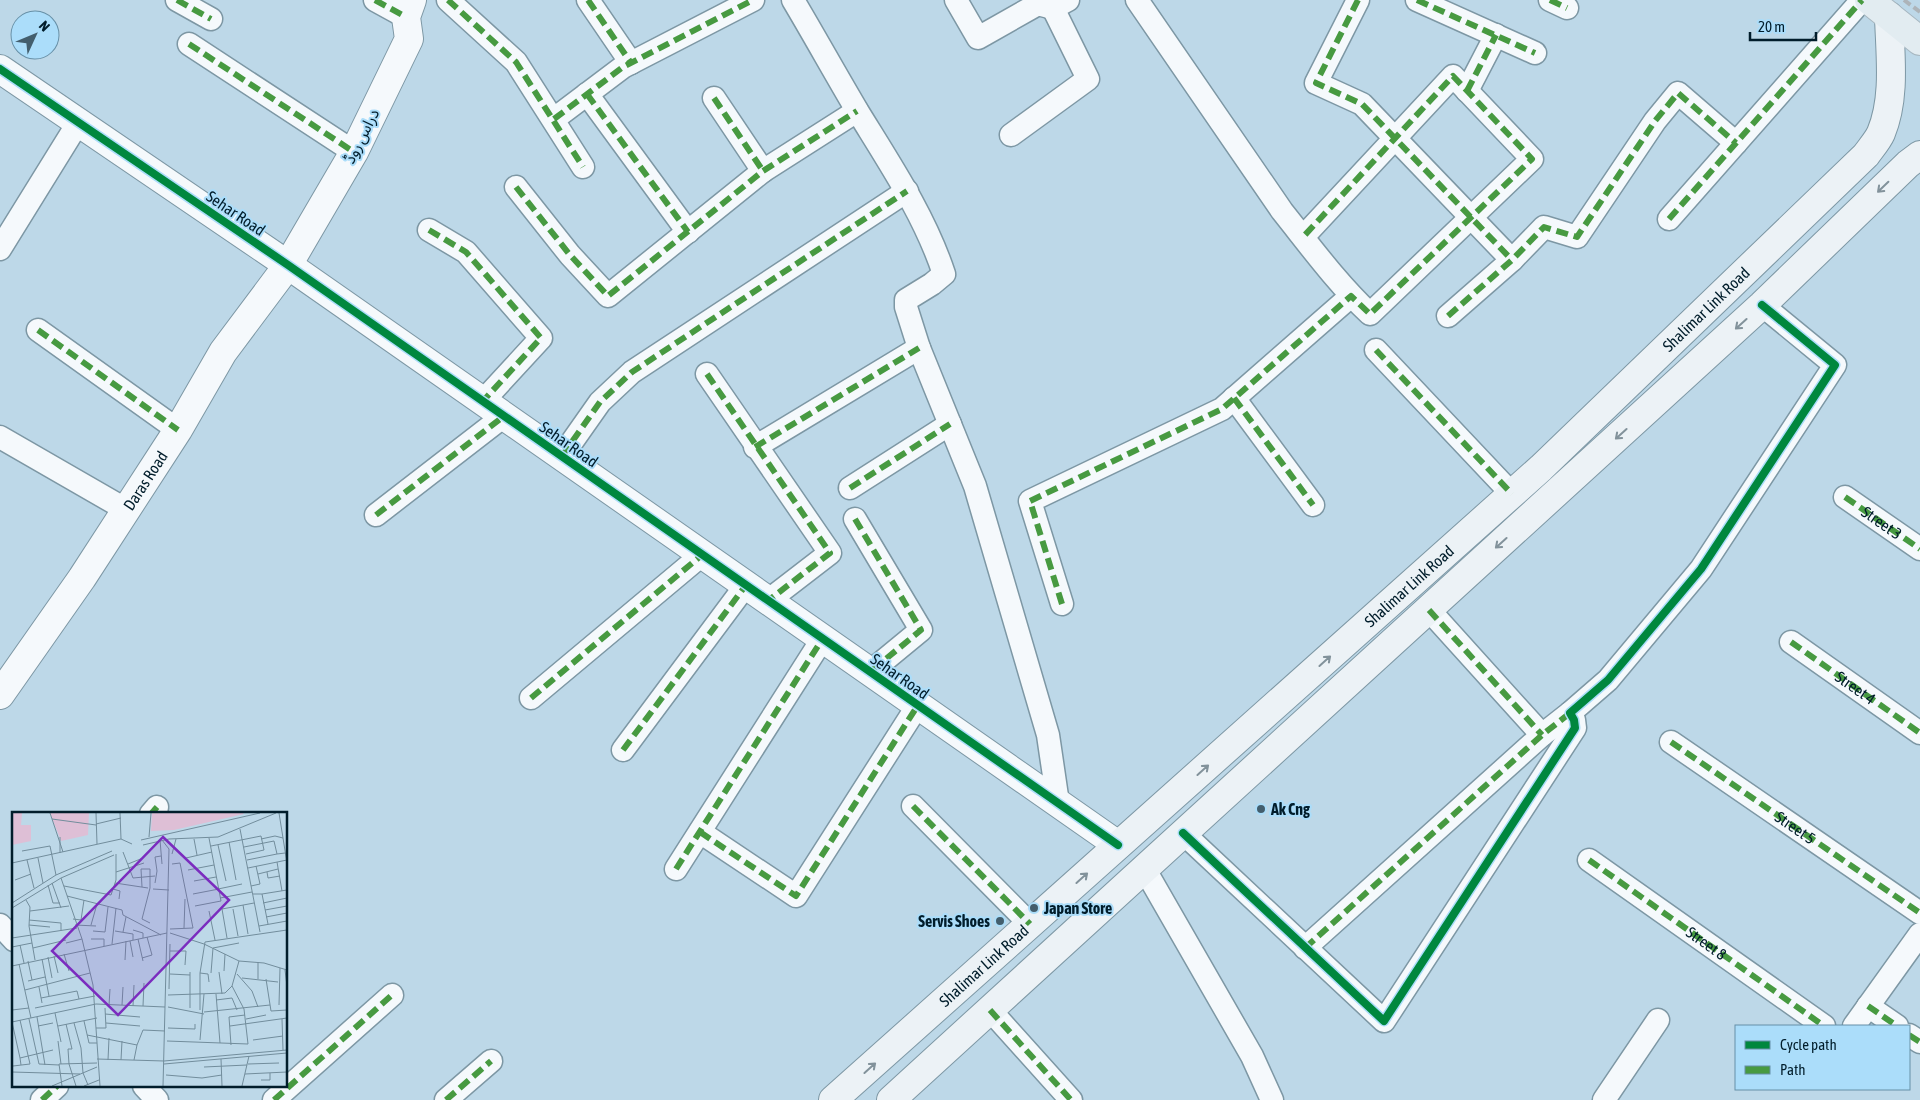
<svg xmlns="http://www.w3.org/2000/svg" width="1920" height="1100" font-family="'Asap Condensed','Noto Sans Arabic',sans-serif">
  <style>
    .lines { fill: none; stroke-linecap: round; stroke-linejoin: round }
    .minor-casing { stroke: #7d97a4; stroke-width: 25 }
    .tertiary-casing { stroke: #7d97a4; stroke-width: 30 }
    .secondary-casing { stroke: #7d97a4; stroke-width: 30 }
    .primary-casing { stroke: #a7b7c0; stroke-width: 30 }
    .minor { stroke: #f5f9fc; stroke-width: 22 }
    .tertiary { stroke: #f5f9fc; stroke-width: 28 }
    .secondary { stroke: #ecf2f6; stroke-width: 28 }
    .primary { stroke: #e2ecf1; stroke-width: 28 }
    .rail { stroke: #adb4b9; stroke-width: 4; stroke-dasharray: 8 4; stroke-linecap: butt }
    .quiet { stroke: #479a41; stroke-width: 6; stroke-dasharray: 12 6; stroke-linecap: butt }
    .cycleway-casing { stroke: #abddfa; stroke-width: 11 }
    .cycleway { stroke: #00873e; stroke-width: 8 }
    .oneway { stroke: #82929b }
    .poi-dot { fill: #435e6d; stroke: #abddfa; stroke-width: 2 }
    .labels { text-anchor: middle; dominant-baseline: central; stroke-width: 4; stroke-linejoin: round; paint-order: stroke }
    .street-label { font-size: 16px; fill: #011d2b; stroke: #abddfa }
    .poi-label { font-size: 16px; font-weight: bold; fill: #011d2b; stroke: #abddfa; text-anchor: start }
    .inset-road { fill: none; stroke: #728d9c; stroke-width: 1 }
    .view { fill: #7b2cbf; fill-opacity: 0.15; stroke: #7b2cbf; stroke-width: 2.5 }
    .inset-edge { fill: none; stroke: #011d2b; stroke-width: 2.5 }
  </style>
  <rect width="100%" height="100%" fill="#bdd8e8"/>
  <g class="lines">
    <defs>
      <g id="minor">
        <polyline points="177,0 211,19"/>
        <polyline points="375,0 406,17"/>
        <polyline points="448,0 516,62 583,167"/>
        <polyline points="588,0 631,63"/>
        <path d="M793 0C815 37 836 75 858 112 890 164 925 216 944 274L932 284 906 300V307L919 348 975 486 1048 735 1058 803"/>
        <polyline points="956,0 978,38 1038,4 1053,8 1068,0"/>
        <path d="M1137 0 1282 211C1310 246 1337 283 1370 314L1532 159 1453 76 1303 237"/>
        <polyline points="1358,0 1316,83 1362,104 1512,260"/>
        <polyline points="1417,0 1535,53"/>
        <polyline points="1550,0 1567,8"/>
        <polyline points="189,44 354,152"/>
        <polyline points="1467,91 1496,35"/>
        <polyline points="587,94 688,232"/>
        <polyline points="714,98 763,171"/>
        <polyline points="554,119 623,67 753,0"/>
        <polyline points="1011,135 1088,79 1053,8"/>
        <polyline points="516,187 570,255 608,296 763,171 857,111"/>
        <polyline points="1669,219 1862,0"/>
        <polyline points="429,230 466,252 541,338 483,401"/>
        <polyline points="0,249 78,123"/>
        <polyline points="1448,316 1512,260 1544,227 1577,237 1655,121 1678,93 1736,143"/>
        <polyline points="38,330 178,430"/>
        <polyline points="1376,350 1512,494"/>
        <polyline points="707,374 830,553 769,600"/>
        <polyline points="1234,398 1313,505"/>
        <polyline points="0,437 125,509"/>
        <polyline points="755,447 919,348"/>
        <polyline points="562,456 600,402 632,372 907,191"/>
        <polyline points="850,488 950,424"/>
        <path id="s1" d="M1845 497 1920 549"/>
        <polyline points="376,515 504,416"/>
        <polyline points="855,519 921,630 870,672"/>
        <polyline points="1062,604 1030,501 1222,409 1351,296"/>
        <polyline points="1429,610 1542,735"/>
        <path id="s2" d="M1791 642 1920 733"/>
        <polyline points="531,698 703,554"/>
        <polyline points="1671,742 1920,913"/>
        <polyline points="623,750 746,585"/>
        <polyline points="913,806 1030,924"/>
        <polyline points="151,814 157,807"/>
        <polyline points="700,832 796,896 918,705"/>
        <polyline points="1183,833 1384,1021 1575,728 1574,720 1570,713 1608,680 1701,569 1835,365 1762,305"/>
        <path id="s3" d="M1589 860 1824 1026"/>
        <polyline points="1144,868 1252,1056 1272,1100"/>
        <polyline points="676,869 823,638"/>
        <polyline points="0,925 14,940"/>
        <polyline points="1305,948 1542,735 1570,713"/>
        <polyline points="1868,1006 1897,1026"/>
        <polyline points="990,1010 1071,1100"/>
        <polyline points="1854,1026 1920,934"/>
        <polyline points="1909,1035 1920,1042"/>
        <polyline points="144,1086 157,1100"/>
        <polyline points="42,1100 57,1086"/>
        <polyline points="274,1100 392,995"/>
        <polyline points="446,1100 491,1061"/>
        <polyline points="1604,1100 1658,1020"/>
      </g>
      <g id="tertiary">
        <polyline points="0,69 288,265 1118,845"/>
        <path id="s4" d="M0 695 82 578 178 430 223 352 288 265 354 152 409 39 406 17 412 0"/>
      </g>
      <g id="secondary">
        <path id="s5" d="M833 1100 1541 468 1866 155C1871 148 1878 140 1881 133 1896 97 1890 54 1889 16"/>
        <polyline points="891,1100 1762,305 1908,164 1920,155"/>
      </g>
      <polyline id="primary" points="1869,0 1920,41"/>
    </defs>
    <!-- minor casing -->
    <use href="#minor" class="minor-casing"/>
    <!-- tertiary casing -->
    <use href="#tertiary" class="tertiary-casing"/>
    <!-- secondary casing -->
    <use href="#secondary" class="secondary-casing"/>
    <!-- primary casing -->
    <use href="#primary" class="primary-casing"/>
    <!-- minor -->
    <use href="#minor" class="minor"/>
    <!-- tertiary -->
    <use href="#tertiary" class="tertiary"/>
    <!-- secondary -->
    <use href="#secondary" class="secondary"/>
    <!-- primary -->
    <use href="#primary" class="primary"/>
    <!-- rail -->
    <polyline class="rail" points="1904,0 1920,12"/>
    <!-- quiet -->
    <g class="quiet">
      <polyline points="177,0 211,19"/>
      <polyline points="375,0 406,17"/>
      <polyline points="448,0 516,62 583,167"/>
      <polyline points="588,0 631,63"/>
      <polyline points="1358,0 1316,83 1362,104 1512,260"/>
      <polyline points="1417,0 1535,53"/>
      <polyline points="1550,0 1567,8"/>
      <polyline points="189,44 354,152"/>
      <polyline points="1467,91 1496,35"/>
      <polyline points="587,94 688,232"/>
      <polyline points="714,98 763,171"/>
      <polyline points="554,119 623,67 753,0"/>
      <polyline points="516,187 570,255 608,296 763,171 857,111"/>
      <polyline points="1669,219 1862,0"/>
      <polyline points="429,230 466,252 541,338 483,401"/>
      <polyline points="1448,316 1512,260 1544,227 1577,237 1655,121 1678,93 1736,143"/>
      <polyline points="38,330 178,430"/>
      <polyline points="1376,350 1512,494"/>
      <polyline points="707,374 830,553 769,600"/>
      <polyline points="1234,398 1313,505"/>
      <polyline points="755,447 919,348"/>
      <polyline points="562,456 600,402 632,372 907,191"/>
      <polyline points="850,488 950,424"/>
      <polyline points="1845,497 1920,549"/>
      <polyline points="376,515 504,416"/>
      <polyline points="855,519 921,630 870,672"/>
      <polyline points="1062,604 1030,501 1222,409 1351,296 1370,314 1532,159 1453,76 1303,237"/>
      <polyline points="1429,610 1542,735"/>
      <polyline points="1791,642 1920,733"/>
      <polyline points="531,698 703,554"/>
      <path id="s6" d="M1671 742 1920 913"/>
      <polyline points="623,750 746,585"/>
      <polyline points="913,806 1030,924"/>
      <polyline points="151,814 157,807"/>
      <polyline points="700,832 796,896 918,705"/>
      <polyline points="1589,860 1824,1026"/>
      <polyline points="676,869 823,638"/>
      <polyline points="1305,948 1542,735 1570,713"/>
      <polyline points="1868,1006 1897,1026"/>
      <polyline points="990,1010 1071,1100"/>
      <polyline points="1909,1035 1920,1042"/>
      <polyline points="42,1100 57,1086"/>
      <polyline points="274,1100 392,995"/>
      <polyline points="446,1100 491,1061"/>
    </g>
    <defs>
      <g id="cycleway">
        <polyline points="0,69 288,265 1118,845"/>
        <polyline points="1183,833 1384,1021 1575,728 1574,720 1570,713 1608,680 1701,569 1835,365 1762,305"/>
      </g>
    </defs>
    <!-- cycleway casing -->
    <use href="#cycleway" class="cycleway-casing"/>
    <!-- cycleway -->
    <use href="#cycleway" class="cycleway"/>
  </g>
  <!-- one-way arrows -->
  <defs><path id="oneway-shaft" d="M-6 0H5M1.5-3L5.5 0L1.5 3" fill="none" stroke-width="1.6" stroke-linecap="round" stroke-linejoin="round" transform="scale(1.25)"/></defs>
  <g class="oneway">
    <use href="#oneway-shaft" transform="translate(1883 187) rotate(136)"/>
    <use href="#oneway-shaft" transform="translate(1741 324) rotate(138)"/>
    <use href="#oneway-shaft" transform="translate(1621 434) rotate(138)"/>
    <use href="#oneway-shaft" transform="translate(1501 543) rotate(138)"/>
    <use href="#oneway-shaft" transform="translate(1325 661) rotate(-42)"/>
    <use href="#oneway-shaft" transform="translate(1203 770) rotate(-42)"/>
    <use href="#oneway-shaft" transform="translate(1082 878) rotate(-42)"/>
    <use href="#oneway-shaft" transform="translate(870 1068) rotate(-42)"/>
  </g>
  <!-- markers -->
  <g class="poi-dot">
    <circle cx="1261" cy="809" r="5"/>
    <circle cx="1034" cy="908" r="5"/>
    <circle cx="1000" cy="921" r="5"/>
  </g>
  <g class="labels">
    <!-- street labels -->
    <g class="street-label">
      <text transform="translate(361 136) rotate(-63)">دراس روڈ</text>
      <text transform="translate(236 213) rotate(34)">Sehar Road</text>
      <text stroke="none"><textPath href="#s5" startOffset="1178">Shalimar Link Road</textPath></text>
      <text transform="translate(569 444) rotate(35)">Sehar Road</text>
      <text stroke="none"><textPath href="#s4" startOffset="259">Daras Road</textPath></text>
      <text stroke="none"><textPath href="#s1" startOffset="45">Street 3</textPath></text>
      <text stroke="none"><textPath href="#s5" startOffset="772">Shalimar Link Road</textPath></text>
      <text transform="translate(900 676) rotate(35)">Sehar Road</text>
      <text stroke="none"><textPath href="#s2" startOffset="79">Street 4</textPath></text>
      <text stroke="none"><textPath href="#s6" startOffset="151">Street 5</textPath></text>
      <text stroke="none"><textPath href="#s3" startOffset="144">Street 8</textPath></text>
      <text stroke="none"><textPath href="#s5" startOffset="202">Shalimar Link Road</textPath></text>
    </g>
    <!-- poi labels -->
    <g class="poi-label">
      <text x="1271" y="809">Ak Cng</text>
      <text x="1044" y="908">Japan Store</text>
      <text x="990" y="921" text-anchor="end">Servis Shoes</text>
    </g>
  </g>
  <!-- overview -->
  <g transform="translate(12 812)">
    <rect width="275" height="275" fill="#bdd8e8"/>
    <path d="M140 1H231L232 2 162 18 139 19Z" fill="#debfd6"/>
    <path d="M0 1H10L9 13H19V29L0 33ZM38 1H77L76 23 49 29Z" fill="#debfd6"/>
    <path class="inset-road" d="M38 1 51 40M84 1 85 32M108 1 109 27M267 1 275 51M40 7 84 13M84 12 109 6M228 17 248 120M137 25 139 1M182 27 185 43M249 27 263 24 271 26M129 28 248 1M148 28 150 52M150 28 157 37 151 274M217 30 224 68M131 33 157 27 206 25 264 1M206 33 214 69M199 34 249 24 252 38 234 42M232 35 262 29 265 42 273 41M10 39 38 34 44 63M111 40 121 66 143 64M48 41V25M160 42 164 27M26 46 31 71M174 46 200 40M15 48 22 76M235 48 265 42M265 50 270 79M0 51 109 27 120 32M116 52 131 46M236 56 275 48M176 58 202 53M104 60 132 51M255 60 256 66 268 64M246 62 266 57M49 66 70 127 81 173 88 274M3 68 19 62M182 69 204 65M40 71 49 96M103 71 136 76M143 71 145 59 143 45 149 44M36 73 41 91H48M52 74 99 83 104 68V42M239 74 248 72 244 54M130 75 129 57H138V76L130 107 138 111M101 77 108 79 107 87M141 77 157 78M206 77 230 72M181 82 207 77M241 82H250L256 112M250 82 275 78M55 84 110 98 111 103 149 123M208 86 240 80M14 88 18 95 17 114 23 148M0 91 44 63 100 39M251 91 275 86M231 93 236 122M183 94 209 89 197 26M0 96 49 66 102 43M221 97 226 124M253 98 275 94M18 99 57 94M197 99 203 128M254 105 275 101M61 107 69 108 72 88M17 108 49 111V119M17 113 38 115M63 113 84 114M79 113 85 92M247 114 275 109M172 116 173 87M158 117 181 116 168 51 160 52M121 118 131 121V126M81 119 93 120 96 95M103 119 121 122V128M111 120 114 105M158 121 192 132 227 149 252 151 275 158M0 126 65 116M215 126 210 97 242 91M79 127H92V134M126 127 131 149M118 129 121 145M54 131 70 127M100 132 104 96M8 133 12 151M0 135 20 131M21 136 54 128M158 139H174L173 153M52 142 57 159M42 144 46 161M36 145 40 166M130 146 140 143 135 125M30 147 37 184M113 148 114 129M16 149 20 168M246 150V167M7 152 19 206M0 154 155 121M273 158 275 174M212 159 213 142M207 160 210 182M188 161 196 162 197 170M199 161 201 136 227 131M158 162 178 163M225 162 240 179 246 195M230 166 266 170M254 167 259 199 275 198M16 169 33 165M27 175 30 191M157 177 158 132M13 178 78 161M204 182 208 231M156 183 213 181 220 174 227 149M29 186 65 179 67 187 83 184M204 188 220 186 225 198M97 193 98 177M110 193 111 175M267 193 268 156M121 194 122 173M131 194 132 171M156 195 192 202M23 196 67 187M178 196V160M0 198 17 196M188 198V161L193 130 275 118M192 200 258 193M43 201 49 230M93 202 128 205M25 205 33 253M17 207 27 252 47 253M234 207 254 203M270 207 271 238M72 209 77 231H85M0 210 84 192 153 195M0 210 8 246M62 211 69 236 71 261 76 273M94 211 128 214M54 212 60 237H56L57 252 64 274M26 214 41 211M46 214 85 206M218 214 275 206M84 216H94L93 196M156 216 183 217V212M75 223 125 233 131 218 153 219M188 228 192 182M241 228 271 224M46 229 49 252M155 229 236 232 232 197 220 174M219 233 217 205 233 203M85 247 152 249 275 238M209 247 210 274M96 248 97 226M109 248 110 229M122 248 125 233M152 252 275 241M236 252 267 251M9 253 8 246 41 238M1 254 18 252 8 208M192 255 235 253M0 260 68 262M233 262 275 260M154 263 190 266 210 263M249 268H258V261M40 274 85 255M50 274 47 252 85 251M72 274 87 268M230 274 237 244"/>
    <path class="view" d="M151 25 217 88 106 203 40 139Z"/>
    <rect width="275" height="275" class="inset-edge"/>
  </g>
  <!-- legend -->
  <rect x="1735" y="1025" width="175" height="65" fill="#abddfa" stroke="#6790a7"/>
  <rect x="1745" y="1041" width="25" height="8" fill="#00873e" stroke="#6790a7"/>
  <text x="1780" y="1050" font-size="15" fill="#011d2b">Cycle path</text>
  <rect x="1745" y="1066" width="25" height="8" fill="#479a41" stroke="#6790a7"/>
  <text x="1780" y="1075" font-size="15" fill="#011d2b">Path</text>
  <!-- north arrow -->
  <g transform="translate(35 35) rotate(46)"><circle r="24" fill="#abddfa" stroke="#6790a7"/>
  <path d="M0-4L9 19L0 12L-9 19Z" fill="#435e6d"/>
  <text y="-8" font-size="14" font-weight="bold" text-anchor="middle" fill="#011d2b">N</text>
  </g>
  <!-- scale -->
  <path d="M1750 32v8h66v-8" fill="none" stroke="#011d2b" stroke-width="2.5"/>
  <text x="1758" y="32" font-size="15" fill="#011d2b" stroke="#abddfa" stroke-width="4" paint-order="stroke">20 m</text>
</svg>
